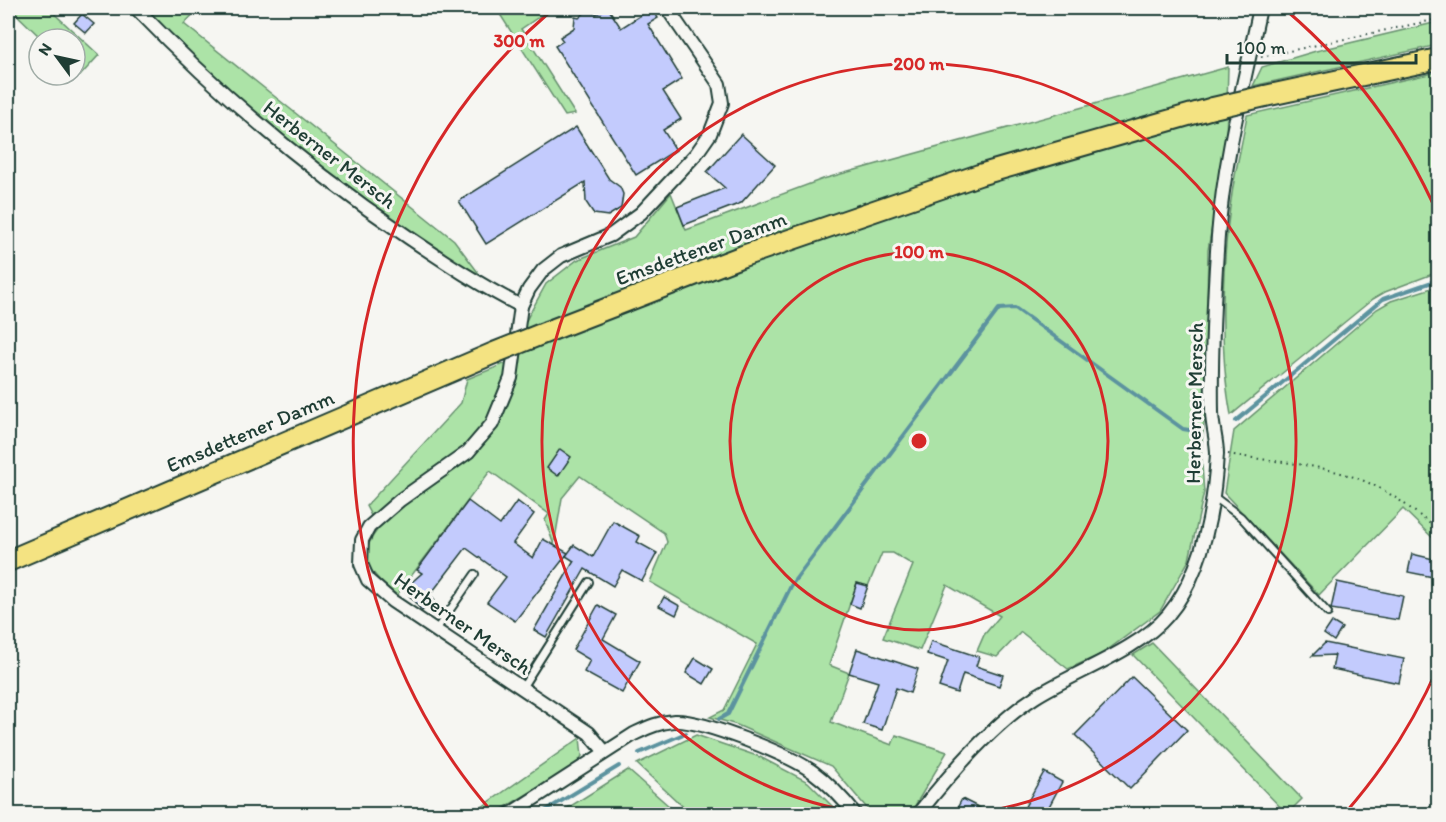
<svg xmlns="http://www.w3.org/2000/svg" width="1446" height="822" font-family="Itim,sans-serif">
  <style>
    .green { fill: #ace3a7; stroke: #66906e; stroke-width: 1.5 }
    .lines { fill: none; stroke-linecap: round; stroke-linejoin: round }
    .stream { stroke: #5c939f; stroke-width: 4 }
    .building { fill: #c3cbfd; stroke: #1f3d34; stroke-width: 1.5 }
    .service-casing { stroke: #1f3d34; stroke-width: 10 }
    .minor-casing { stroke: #1f3d34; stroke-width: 16 }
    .primary-casing { stroke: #1f3d34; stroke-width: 24 }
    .path { stroke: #1f3d34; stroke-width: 2; stroke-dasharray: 1.5 4.5; stroke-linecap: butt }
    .service { stroke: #f6f6f2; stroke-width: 6 }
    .minor { stroke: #f6f6f2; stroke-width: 12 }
    .primary { stroke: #f4e382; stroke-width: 20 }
    .primary-bridge-casing { stroke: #1f3d34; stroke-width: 24; stroke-linecap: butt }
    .primary-bridge { stroke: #f4e382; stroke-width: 20 }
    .ring { fill: none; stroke: #d62828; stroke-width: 3 }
    .labels { text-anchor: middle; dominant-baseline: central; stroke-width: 6; stroke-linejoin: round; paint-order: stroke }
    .street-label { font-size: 21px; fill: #1f3d34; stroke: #f6f6f2 }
    .centre { fill: #d62828; stroke: #f6f6f2; stroke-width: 3 }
    .ring-label { font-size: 18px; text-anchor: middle; font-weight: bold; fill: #d62828; stroke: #f6f6f2; stroke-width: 6; stroke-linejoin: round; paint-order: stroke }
  </style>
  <rect width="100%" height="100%" fill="#f6f6f2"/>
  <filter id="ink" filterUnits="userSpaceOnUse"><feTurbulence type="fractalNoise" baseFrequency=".0167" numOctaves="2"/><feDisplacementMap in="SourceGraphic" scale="12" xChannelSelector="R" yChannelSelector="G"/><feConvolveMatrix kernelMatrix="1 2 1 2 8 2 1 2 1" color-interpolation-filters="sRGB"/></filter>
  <g filter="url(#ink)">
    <!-- green -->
    <g class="green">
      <polygon points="10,8 48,8 99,55 80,76 75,71 75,39 42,39"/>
      <polygon points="143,8 199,8 184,24 454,240 483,279 346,189 240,103"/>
      <polygon points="496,8 552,8 521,29 575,114 565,116"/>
      <polygon points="1438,22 1438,45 1253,86 1262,67 1316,51"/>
      <path d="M1228 67 1226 143 1208 250 1205 413 1201 452 1204 492 1189 560 1160 611 1102 654 1068 669 1021 632 997 657 977 651 984 635 1000 616 947 585 920 650 883 638 913 565 893 553H882L868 586 857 583 829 665 849 673 831 722 892 745 896 735 947 752 910 814H872L831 766 737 725 710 717 724 710 757 644 650 582 667 542 664 533 580 476 562 498 554 545 545 520 549 514 490 471 397 595C372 575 354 559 378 529L366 506 461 403 467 379 519 358 523 326 546 284 577 260 634 237 671 193 686 230 823 179Z"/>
      <path d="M1438 72V272L1385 292 1373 299 1231 415C1218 346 1222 256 1233 187 1237 163 1243 139 1247 115Z"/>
      <polygon points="1438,286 1438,406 1433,418 1438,433 1438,543 1403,509 1319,595 1224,493 1234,431 1377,309 1391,301"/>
      <polygon points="1152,643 1302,799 1287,814 1133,655"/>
      <polygon points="696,735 760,757 808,782 840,814 691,814 637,764"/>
      <polygon points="580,738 582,756 575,766 502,809 472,814"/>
      <polygon points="628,770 678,814 558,814"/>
    </g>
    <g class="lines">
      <!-- stream -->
      <g class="stream">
        <polyline points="1236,421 1383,299 1438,280"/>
        <polyline points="719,719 728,714 792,584 999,309 1015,308 1183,429 1195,431"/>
        <polyline points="639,753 686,733"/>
        <polyline points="540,814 619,766"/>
      </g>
    </g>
    <!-- building -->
    <g class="building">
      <polygon points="590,8 596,14 608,8 621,28 652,8 658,18 648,24 682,79 663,91 681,119 663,130 676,150 636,175 555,46 563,41 560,37 574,28 575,17 579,18"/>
      <polygon points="82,14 94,24 86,33 74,23"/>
      <polygon points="576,127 609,179 620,187 623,194 621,208 608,216 594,214 586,202 585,182 486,244 459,201"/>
      <polygon points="741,134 775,165 741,203 684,225 677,207 725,188 707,172"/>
      <polygon points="560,449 571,457 558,476 547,468"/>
      <polygon points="468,501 500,525 517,501 534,514 513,543 533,558 543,539 568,553 515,621 487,602 506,577 466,548 430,595 434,600 422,611 404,589 422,573 417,570"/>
      <polygon points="613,521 640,536 637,542 657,553 642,581 622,570 613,586 585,569 546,637 534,630 574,561 566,556 574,545 593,557"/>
      <polygon points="1412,554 1438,560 1438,578 1408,572"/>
      <polygon points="1337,582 1403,596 1398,620 1331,609"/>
      <polygon points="857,583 868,586 860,608 850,604"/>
      <polygon points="664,597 680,606 676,615 659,606"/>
      <polygon points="598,605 616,615 603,639 640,661 622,693 584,672 590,660 573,650"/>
      <polygon points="1332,622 1342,628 1334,641 1324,634"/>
      <polygon points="931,641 979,657 976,666 1003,675 999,686 963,674 957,693 939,687 948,661 927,654"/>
      <polygon points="1325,643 1404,659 1399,683 1332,669 1335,655 1312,656"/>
      <polygon points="857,649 918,669 910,693 896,688 882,730 863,724 878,682 849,673"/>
      <polygon points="695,658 713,669 704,684 686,673"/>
      <polygon points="1132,677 1187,730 1130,789 1075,735"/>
      <polygon points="1044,772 1062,782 1045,814 1021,814"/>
      <polygon points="962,799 992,814 954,814"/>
    </g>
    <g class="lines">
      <defs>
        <g id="service">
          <polyline points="1213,496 1241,517 1328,613"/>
          <polyline points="436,630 475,574"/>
          <polyline points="522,688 589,582"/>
        </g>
        <g id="minor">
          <path d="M136 8C219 94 309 170 408 237 445 262 481 286 521 306"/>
          <polyline points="605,752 589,733 392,601 368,580 361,564 362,540 369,527 400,500 468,452 492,424 511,378 521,306 529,289 543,270 561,256 611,235 641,213 696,154 710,134 722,103 719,84 667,8"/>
          <path d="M510 814 634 734C647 728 659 722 674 721 701 719 790 755 813 772 828 783 844 800 855 814"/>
          <path d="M918 814C949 775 993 724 1035 697 1074 672 1138 651 1168 615 1203 573 1214 508 1217 454 1217 440 1212 426 1212 412 1211 354 1214 294 1218 236 1224 159 1244 83 1260 8"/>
        </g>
        <g id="primary">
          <polyline points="1265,96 1438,59"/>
          <polyline points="549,331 743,256 979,175 1213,108"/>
          <polyline points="8,561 494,353"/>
        </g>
      </defs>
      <!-- service casing -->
      <use href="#service" class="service-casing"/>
      <!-- minor casing -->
      <use href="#minor" class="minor-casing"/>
      <!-- primary casing -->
      <use href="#primary" class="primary-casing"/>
      <!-- path -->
      <g class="path">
        <polyline points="1261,57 1438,19"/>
        <path d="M1228 454C1281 464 1338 463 1386 492 1404 502 1421 517 1438 530"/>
      </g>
      <!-- service -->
      <use href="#service" class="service"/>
      <!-- minor -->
      <use href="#minor" class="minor"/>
      <!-- primary -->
      <use href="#primary" class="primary"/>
      <defs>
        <g id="primary-bridge">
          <polyline points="1213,108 1265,96"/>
          <polyline points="494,353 549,331"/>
        </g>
      </defs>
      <!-- primary-bridge casing -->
      <use href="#primary-bridge" class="primary-bridge-casing"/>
      <!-- primary-bridge -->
      <use href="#primary-bridge" class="primary-bridge"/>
    </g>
  </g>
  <!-- distance rings -->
  <g class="ring">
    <circle cx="919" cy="441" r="189"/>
    <path d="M867 814A377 377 0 1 1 971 814"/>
    <path d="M1438 667A566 566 0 0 1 1346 812M492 812A566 566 0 0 1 551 11M1287 11A566 566 0 0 1 1438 215"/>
  </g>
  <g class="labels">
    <!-- street labels -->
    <g class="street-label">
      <text transform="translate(330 154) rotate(38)">Herberner Mersch</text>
      <text transform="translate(701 248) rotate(-20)">Emsdettener Damm</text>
      <text transform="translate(1194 403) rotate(-89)">Herberner Mersch</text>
      <text transform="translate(250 431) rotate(-23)">Emsdettener Damm</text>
      <text transform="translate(463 623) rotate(35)">Herberner Mersch</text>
    </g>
  </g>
  <circle cx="919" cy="441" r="9" class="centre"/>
  <g class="ring-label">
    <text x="519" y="47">300 m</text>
    <text x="919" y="70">200 m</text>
    <text x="919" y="258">100 m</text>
  </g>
  <!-- margin -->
  <rect width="1446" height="822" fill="none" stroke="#f6f6f2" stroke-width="30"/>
  <rect x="15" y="15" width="1416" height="792" fill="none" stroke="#1f3d34" stroke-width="2" filter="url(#ink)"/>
  <!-- north arrow -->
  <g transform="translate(57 57) rotate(303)"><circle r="28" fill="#f6f6f2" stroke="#a0aca6" stroke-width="1.5"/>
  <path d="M0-4.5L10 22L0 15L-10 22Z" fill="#1f3d34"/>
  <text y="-9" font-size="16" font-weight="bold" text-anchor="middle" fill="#1f3d34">N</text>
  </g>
  <!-- scale -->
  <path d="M1227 54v9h189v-9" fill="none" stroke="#1f3d34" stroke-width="3"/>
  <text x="1236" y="54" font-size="18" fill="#1f3d34" stroke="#f6f6f2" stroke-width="4.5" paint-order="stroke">100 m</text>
</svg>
